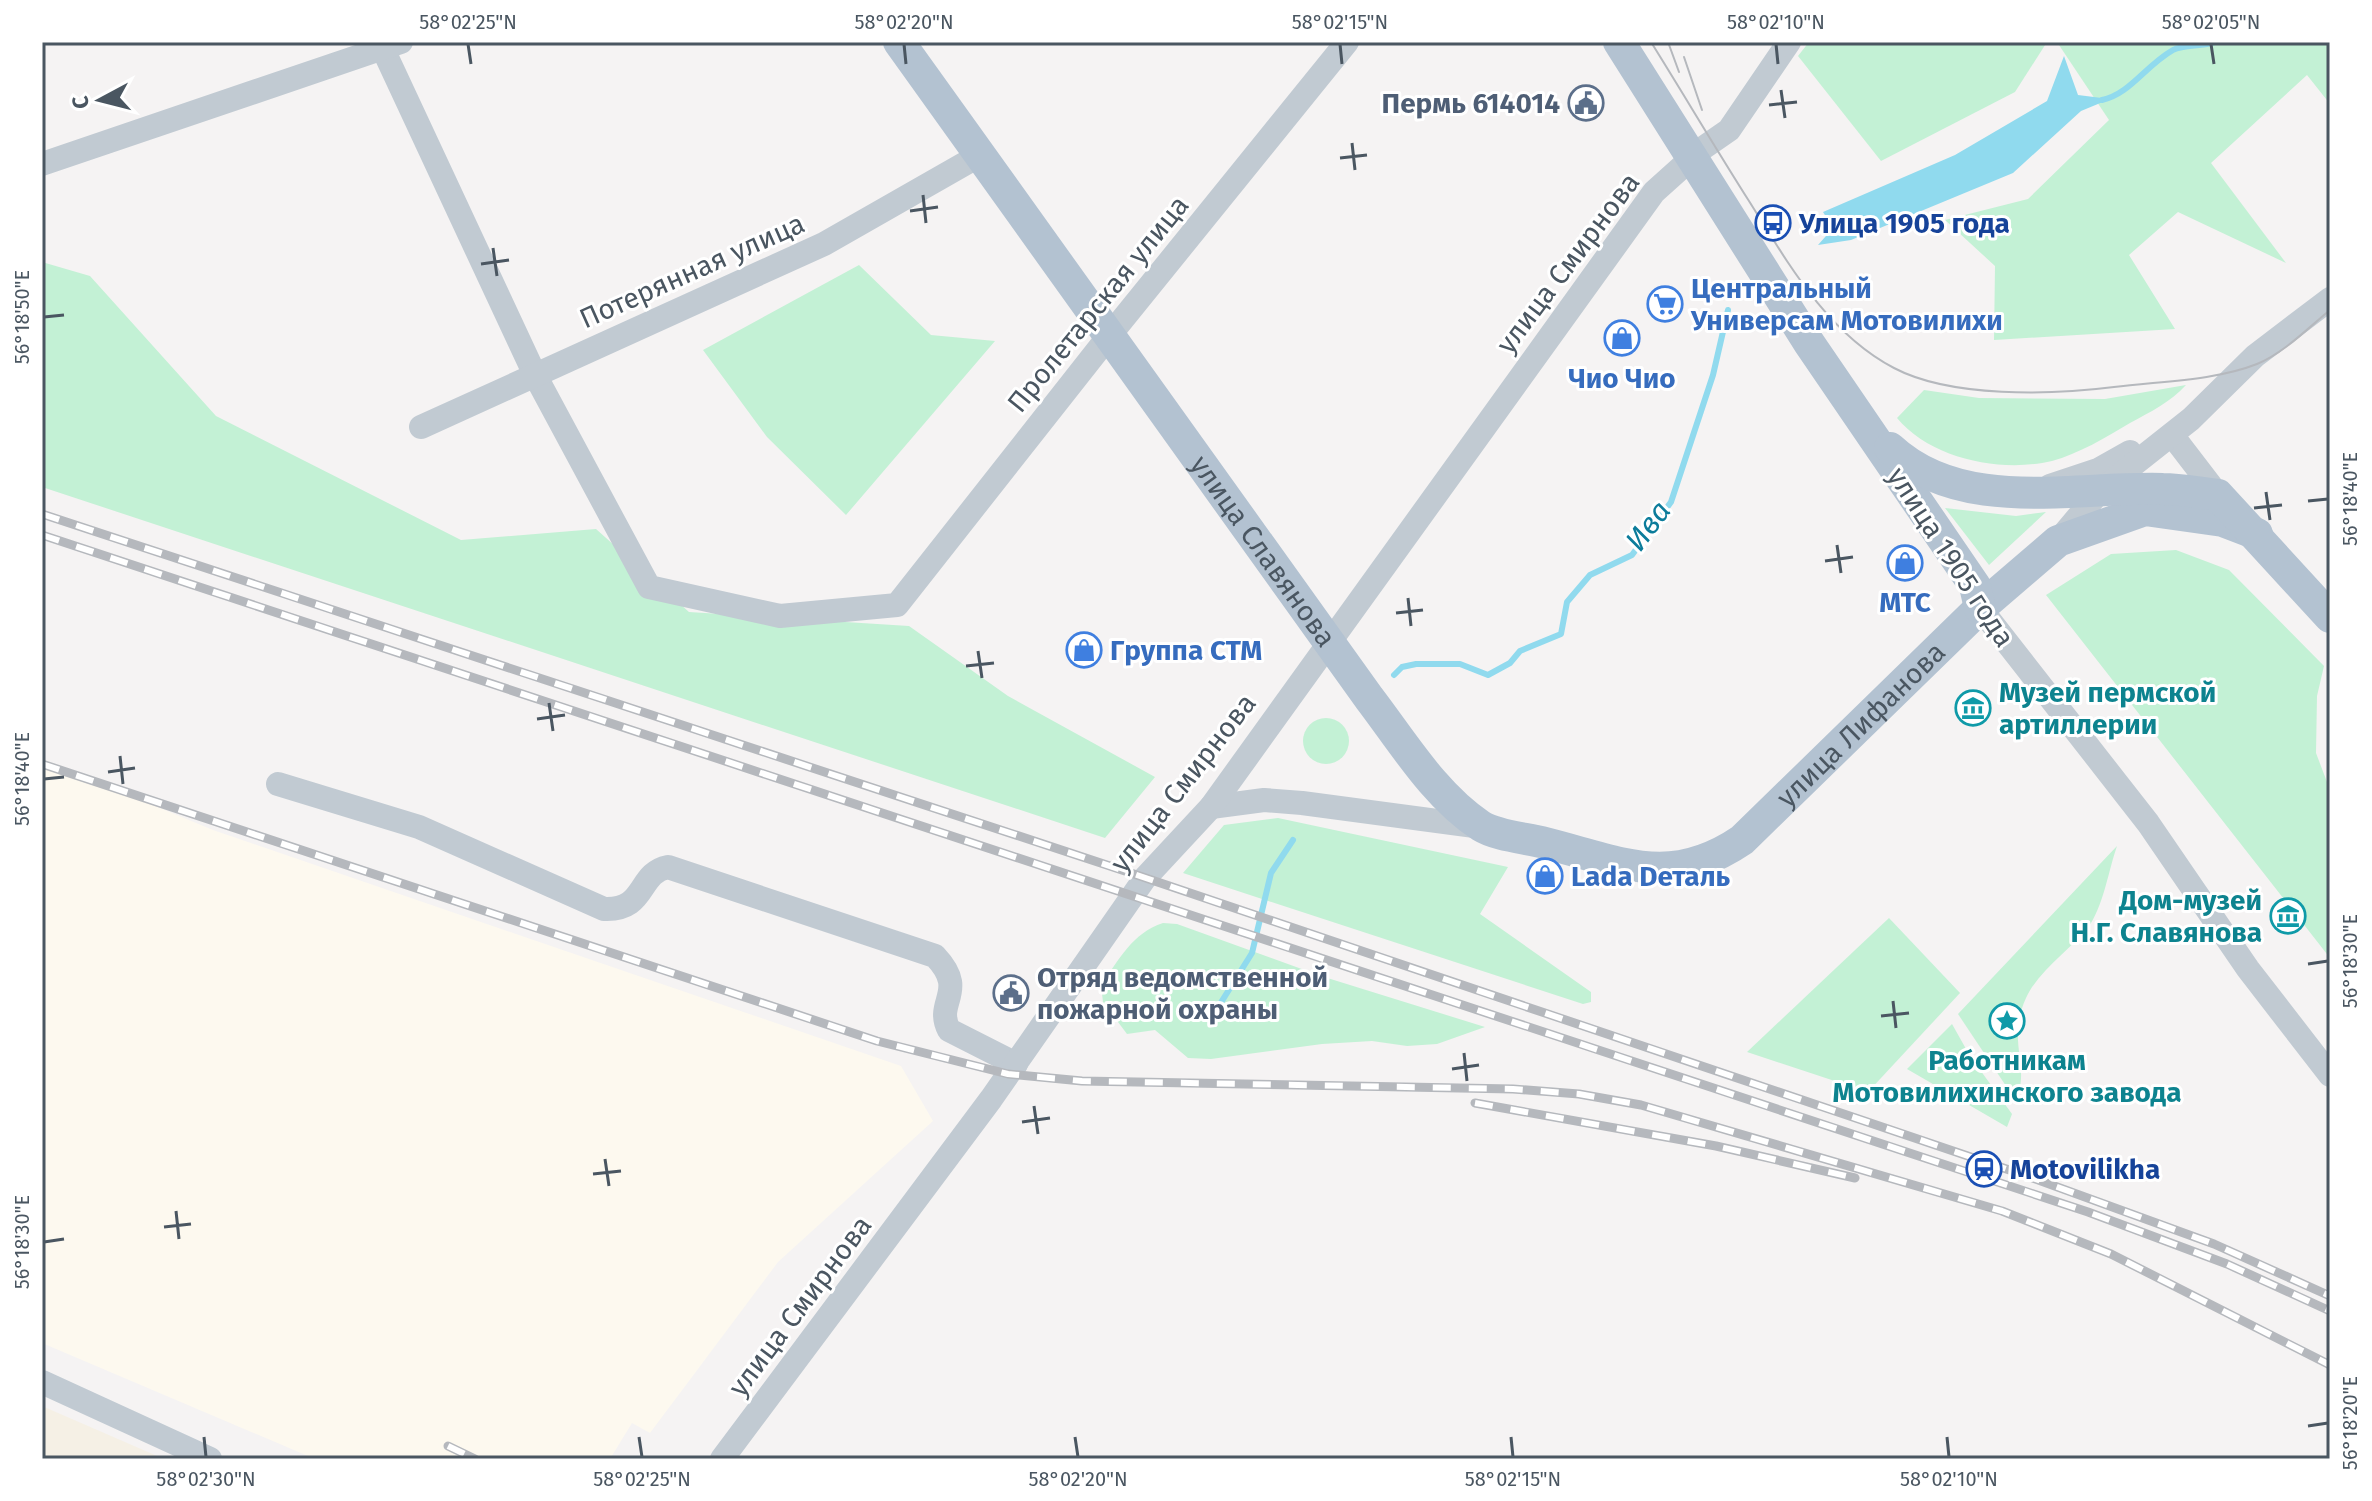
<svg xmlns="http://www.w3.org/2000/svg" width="2372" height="1501" font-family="'Fira Sans',sans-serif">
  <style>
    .commercial { fill: #fdf9ef }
    .green { fill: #c3f1d5 }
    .sand { fill: #f5f0e5 }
    .water { fill: #90daee }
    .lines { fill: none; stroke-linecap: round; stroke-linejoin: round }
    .stream { stroke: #90daee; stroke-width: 6 }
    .minor { stroke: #c1cad2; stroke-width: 24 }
    .major { stroke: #b3c2d1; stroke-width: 32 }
    .tram { stroke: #b5b8bd; stroke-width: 2 }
    .rail-casing { stroke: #b5b8bd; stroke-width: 9 }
    .rail { stroke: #fff; stroke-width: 6; stroke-dasharray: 18; stroke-linecap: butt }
    .ticks { fill: none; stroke: #4a5661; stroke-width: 3 }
    .labels { text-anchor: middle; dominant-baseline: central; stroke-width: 6; stroke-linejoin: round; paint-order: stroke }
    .service-label { font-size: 28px; font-weight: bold; fill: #4e5e75; stroke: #fff; text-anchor: end }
    .transit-label { font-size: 28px; font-weight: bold; fill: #164399; stroke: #fff; text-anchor: start }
    .street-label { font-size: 28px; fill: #4a5661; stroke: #fff }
    .shop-label { font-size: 28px; font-weight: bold; fill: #366cbe; stroke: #fff; text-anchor: start }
    .culture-label { font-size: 28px; font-weight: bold; fill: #0d838f; stroke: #fff; text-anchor: start }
    .water-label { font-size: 30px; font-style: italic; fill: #0c7c9b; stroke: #fff }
    .neatline { fill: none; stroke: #4a5661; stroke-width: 3 }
    .ticks-label { font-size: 20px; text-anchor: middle; fill: #4a5661 }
  </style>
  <rect width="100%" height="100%" fill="#f5f3f3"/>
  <!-- commercial -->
  <polygon class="commercial" points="42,759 213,830 901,1066 933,1121 778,1262 650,1433 632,1423 610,1459 315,1459 42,1343"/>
  <!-- green -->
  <g class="green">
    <polygon points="1809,42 2047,42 2015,92 1881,161 1798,56"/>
    <polygon points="2057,42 2330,42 2330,104 2307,75 2211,163 2286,263 2178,212 2129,255 2175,329 1994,340 1995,266 1945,220 2028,199 2109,120"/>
    <polygon points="42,262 90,276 216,416 461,540 596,529 689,612 909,626 1008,696 1155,777 1105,838 42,487"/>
    <polygon points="859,265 931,335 995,341 846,515 767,437 703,350"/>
    <path d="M2186 385C2171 402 2150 412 2130 423 2107 437 2078 454 2052 461 2001 473 1931 459 1897 418L1924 390 1979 398 2105 399Z"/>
    <polygon points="1945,508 2016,516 2046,512 1989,565"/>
    <polygon points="2176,550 2229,570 2324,666 2317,696 2316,753 2330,790 2330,958 2046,595 2111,554"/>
    <circle cx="1326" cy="741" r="23"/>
    <polygon points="1278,818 1508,867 1480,914 1591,992 1591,1002 1583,1004 1183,873 1224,825"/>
    <path d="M2117 846C2109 869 2104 902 2091 923 2073 949 2039 969 2026 998 2006 1042 2031 1064 2016 1101L1958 1014Z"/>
    <polygon points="1889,918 1960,993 1868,1092 1747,1052"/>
    <path d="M1163 923 1177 924 1321 976 1485 1027 1437 1044 1407 1046 1372 1041 1322 1044 1211 1059 1188 1058 1155 1030 1127 1034 1103 1002 1101 985C1119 960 1132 933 1163 923Z"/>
    <polygon points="1952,1024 1970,1056 2012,1114 2007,1127 1907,1069"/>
  </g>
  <!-- sand -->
  <polygon class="sand" points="42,1406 164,1459 42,1459"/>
  <!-- water -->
  <polygon class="water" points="2064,56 2078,95 2110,99 2081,111 2013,173 1851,240 1818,245 1833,228 1823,212 1955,155 2047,101"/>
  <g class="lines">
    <!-- stream -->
    <g class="stream">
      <path d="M2102 100C2130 94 2145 66 2173 50 2184 44 2202 47 2215 42"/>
      <polyline points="1394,675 1402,667 1416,664 1460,664 1488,675 1510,663 1520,651 1561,634 1567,602 1590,575 1632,555 1671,502 1713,375 1728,310"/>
      <polyline points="1210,1020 1252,953 1271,873 1293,840"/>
    </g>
    <!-- minor -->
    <g class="minor">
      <polyline points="383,49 535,375 649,587 780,616 897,605 1101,346 1347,42"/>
      <polyline points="42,164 401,42"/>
      <polyline points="421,427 824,244 980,155"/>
      <polyline points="2172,435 2218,495"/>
      <polyline points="2050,486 2098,470 2130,452"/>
      <polyline points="2058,541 2100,491 2191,419 2255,356 2330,299"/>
      <polyline points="1980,608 2148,823 2248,969 2330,1075"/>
      <path d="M278 784 419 827 604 909C647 911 637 873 668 867L935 956C969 992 934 1001 949 1030L1016 1064"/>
      <polyline points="1211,807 1264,800 1302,803 1482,827"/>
      <polyline points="42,1382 210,1459"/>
      <polyline points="722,1459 991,1099 1145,878 1211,807 1654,192 1703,148 1729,130 1789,42"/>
    </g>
    <!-- major -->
    <g class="major">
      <path id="s1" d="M899 42 1369 698C1402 741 1434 795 1481 826 1497 836 1526 838 1545 843 1621 862 1670 889 1742 840L1980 608 2058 541 2145 510 2223 521 2257 534"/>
      <polyline points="1619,42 1809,343 1975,586 1980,608"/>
      <path d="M1890 448C1962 515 2074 486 2163 489 2181 489 2199 493 2218 495L2330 617"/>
    </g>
    <!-- tram -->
    <g class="tram">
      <path d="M1651 42C1684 95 1716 149 1749 201 1788 263 1827 333 1894 368 1951 398 2051 395 2114 387 2160 381 2214 381 2257 364 2284 353 2308 328 2330 310"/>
      <polyline points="1668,42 1679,72"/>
      <polyline points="1684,57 1702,110"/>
    </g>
    <defs>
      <g id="rail">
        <polyline points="42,514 1128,872 2030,1177 2214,1244 2330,1296"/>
        <polyline points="42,535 2088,1212 2227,1264 2330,1311"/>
        <polyline points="42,764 877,1041 1008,1074 1082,1081 1513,1089 1579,1094 1641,1105 2002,1211 2111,1254 2330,1365"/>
        <polyline points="1475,1103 1716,1146 1855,1178"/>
        <polyline points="448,1446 475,1459"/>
      </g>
    </defs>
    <!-- rail casing -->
    <use href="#rail" class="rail-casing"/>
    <!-- rail -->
    <use href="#rail" class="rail"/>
  </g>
  <!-- ticks -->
  <path class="ticks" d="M468 44 471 64M904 44 906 64M1340 44 1342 64M1776 44 1778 64M2211 44 2214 64M1781 90 1785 118M1769 105 1797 102M1352 143 1355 170M1340 158 1367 155M923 195 926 223M910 211 938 207M493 248 497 276M481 264 509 260M44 317 64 315M2266 492 2270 520M2308 501 2328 499M2254 508 2282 505M1837 545 1841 573M1825 561 1853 557M1408 598 1411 626M1396 613 1423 610M978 651 982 678M966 666 994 663M549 703 553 731M537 719 565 715M120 756 123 784M108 772 135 768M44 779 64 777M2308 964 2328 961M1893 1001 1896 1028M1881 1016 1909 1013M1464 1053 1467 1081M1452 1069 1479 1065M1034 1106 1038 1134M1022 1122 1050 1118M605 1159 609 1186M593 1174 621 1171M176 1211 179 1239M164 1227 191 1224M44 1242 64 1239M2308 1426 2328 1423M204 1437 206 1457M639 1437 642 1457M1075 1437 1078 1457M1511 1437 1513 1457M1947 1437 1949 1457"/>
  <!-- icons -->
  <defs>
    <symbol id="civic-ring" viewBox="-11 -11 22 22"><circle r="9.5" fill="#fff" stroke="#5c6f8a" stroke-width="1.5"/><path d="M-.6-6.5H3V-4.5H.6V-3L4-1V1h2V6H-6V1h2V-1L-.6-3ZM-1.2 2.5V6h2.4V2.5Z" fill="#5c6f8a"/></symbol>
    <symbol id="bus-ring" viewBox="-11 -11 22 22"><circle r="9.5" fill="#fff" stroke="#1a4fb4" stroke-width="1.5"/><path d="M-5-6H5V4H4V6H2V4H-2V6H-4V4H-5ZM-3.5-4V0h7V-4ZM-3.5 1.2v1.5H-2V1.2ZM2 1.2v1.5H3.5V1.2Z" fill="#1a4fb4"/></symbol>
    <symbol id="supermarket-ring" viewBox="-11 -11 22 22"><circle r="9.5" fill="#fff" stroke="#3f7fe0" stroke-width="1.5"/><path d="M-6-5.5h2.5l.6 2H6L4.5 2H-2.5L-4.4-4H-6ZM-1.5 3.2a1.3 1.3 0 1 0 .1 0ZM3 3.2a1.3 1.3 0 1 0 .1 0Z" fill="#3f7fe0"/></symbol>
    <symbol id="shop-ring" viewBox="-11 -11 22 22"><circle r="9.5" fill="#fff" stroke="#3f7fe0" stroke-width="1.5"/><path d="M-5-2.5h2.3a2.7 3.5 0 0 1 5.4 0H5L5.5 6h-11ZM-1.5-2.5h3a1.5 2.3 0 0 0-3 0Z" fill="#3f7fe0"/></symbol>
    <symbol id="museum-ring" viewBox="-11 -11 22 22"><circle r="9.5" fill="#fff" stroke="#0f9aa8" stroke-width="1.5"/><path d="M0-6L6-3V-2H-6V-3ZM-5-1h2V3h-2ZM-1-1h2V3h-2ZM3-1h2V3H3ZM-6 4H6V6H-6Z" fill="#0f9aa8"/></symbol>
    <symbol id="sight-ring" viewBox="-11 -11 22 22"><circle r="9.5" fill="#fff" stroke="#0f9aa8" stroke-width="1.5"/><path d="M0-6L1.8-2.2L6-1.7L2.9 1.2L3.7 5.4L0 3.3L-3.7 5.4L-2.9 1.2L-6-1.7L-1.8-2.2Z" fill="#0f9aa8"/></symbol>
    <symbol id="station-ring" viewBox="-11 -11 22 22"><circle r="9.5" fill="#fff" stroke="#1a4fb4" stroke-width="1.5"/><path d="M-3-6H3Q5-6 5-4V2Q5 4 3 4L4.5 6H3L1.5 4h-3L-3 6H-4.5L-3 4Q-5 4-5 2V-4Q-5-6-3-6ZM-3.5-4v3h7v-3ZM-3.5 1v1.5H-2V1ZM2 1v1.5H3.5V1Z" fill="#1a4fb4"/></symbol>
  </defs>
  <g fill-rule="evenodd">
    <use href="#civic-ring" x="1566" y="83" width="40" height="40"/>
    <use href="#bus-ring" x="1753" y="203" width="40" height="40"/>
    <use href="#supermarket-ring" x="1645" y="284" width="40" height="40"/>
    <use href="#shop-ring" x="1602" y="318" width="40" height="40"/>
    <use href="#shop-ring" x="1885" y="543" width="40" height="40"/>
    <use href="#shop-ring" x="1064" y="630" width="40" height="40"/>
    <use href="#museum-ring" x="1953" y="688" width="40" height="40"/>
    <use href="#shop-ring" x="1525" y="856" width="40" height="40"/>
    <use href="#museum-ring" x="2268" y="896" width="40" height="40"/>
    <use href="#civic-ring" x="991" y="973" width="40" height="40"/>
    <use href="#sight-ring" x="1987" y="1001" width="40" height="40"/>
    <use href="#station-ring" x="1964" y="1149" width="40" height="40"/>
  </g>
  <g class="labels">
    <!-- service labels -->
    <g class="service-label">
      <text x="1560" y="103">Пермь 614014</text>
      <text x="1037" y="977" text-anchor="start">Отряд ведомственной<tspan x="1037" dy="32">пожарной охраны</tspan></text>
    </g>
    <!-- transit labels -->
    <g class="transit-label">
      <text x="1799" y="223">Улица 1905 года</text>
      <text x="2010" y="1169">Motovilikha</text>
    </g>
    <!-- street labels -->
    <g class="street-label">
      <text transform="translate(1568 263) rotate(-53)">улица Смирнова</text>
      <text transform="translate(692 271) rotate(-24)">Потерянная улица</text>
      <text transform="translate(1098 304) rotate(-51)">Пролетарская улица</text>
      <text stroke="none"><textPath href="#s1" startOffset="626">улица Славянова</textPath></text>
      <text transform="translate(1951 557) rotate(57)">улица 1905 года</text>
      <text stroke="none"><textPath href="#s1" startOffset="1416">улица Лифанова</textPath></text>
      <text transform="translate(1183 783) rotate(-52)">улица Смирнова</text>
      <text transform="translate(800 1306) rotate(-53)">улица Смирнова</text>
    </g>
    <!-- shop labels -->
    <g class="shop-label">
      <text x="1691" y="288">Центральный<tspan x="1691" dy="32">Универсам Мотовилихи</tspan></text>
      <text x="1622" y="378" text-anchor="middle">Чио Чио</text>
      <text x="1905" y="602" text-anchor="middle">МТС</text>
      <text x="1110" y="650">Группа СТМ</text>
      <text x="1571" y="876">Lada Dеталь</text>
    </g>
    <!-- culture labels -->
    <g class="culture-label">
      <text x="1999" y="692">Музей пермской<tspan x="1999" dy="32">артиллерии</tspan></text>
      <text x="2262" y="900" text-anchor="end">Дом-музей<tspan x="2262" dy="32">Н.Г. Славянова</tspan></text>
      <text x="2007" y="1060" text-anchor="middle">Работникам<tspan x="2007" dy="32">Мотовилихинского завода</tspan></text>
    </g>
    <!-- water labels -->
    <g class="water-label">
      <text transform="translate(1648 526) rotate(-53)">Ива</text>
    </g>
  </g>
  <!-- border -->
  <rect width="2372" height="1501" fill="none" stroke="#ffffff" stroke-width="88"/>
  <!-- north arrow -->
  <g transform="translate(100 100) rotate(263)" stroke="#ffffff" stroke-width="6" paint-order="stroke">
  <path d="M0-6L14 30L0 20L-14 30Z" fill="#4a5661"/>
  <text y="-12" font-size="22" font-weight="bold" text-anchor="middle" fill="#4a5661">С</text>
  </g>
  <rect x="44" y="44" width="2284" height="1413" class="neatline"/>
  <g class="ticks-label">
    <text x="468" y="29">58°02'25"N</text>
    <text x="904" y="29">58°02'20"N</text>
    <text x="1340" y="29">58°02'15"N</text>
    <text x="1776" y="29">58°02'10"N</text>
    <text x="2211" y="29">58°02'05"N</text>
    <text transform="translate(22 317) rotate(-90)" y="7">56°18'50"E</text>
    <text transform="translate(2350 499) rotate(-90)" y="7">56°18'40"E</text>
    <text transform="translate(22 779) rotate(-90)" y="7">56°18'40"E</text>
    <text transform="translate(2350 961) rotate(-90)" y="7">56°18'30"E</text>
    <text transform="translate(22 1242) rotate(-90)" y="7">56°18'30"E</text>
    <text transform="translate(2350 1423) rotate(-90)" y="7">56°18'20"E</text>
    <text x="206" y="1486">58°02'30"N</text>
    <text x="642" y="1486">58°02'25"N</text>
    <text x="1078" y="1486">58°02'20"N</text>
    <text x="1513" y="1486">58°02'15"N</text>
    <text x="1949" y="1486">58°02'10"N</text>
  </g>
</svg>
